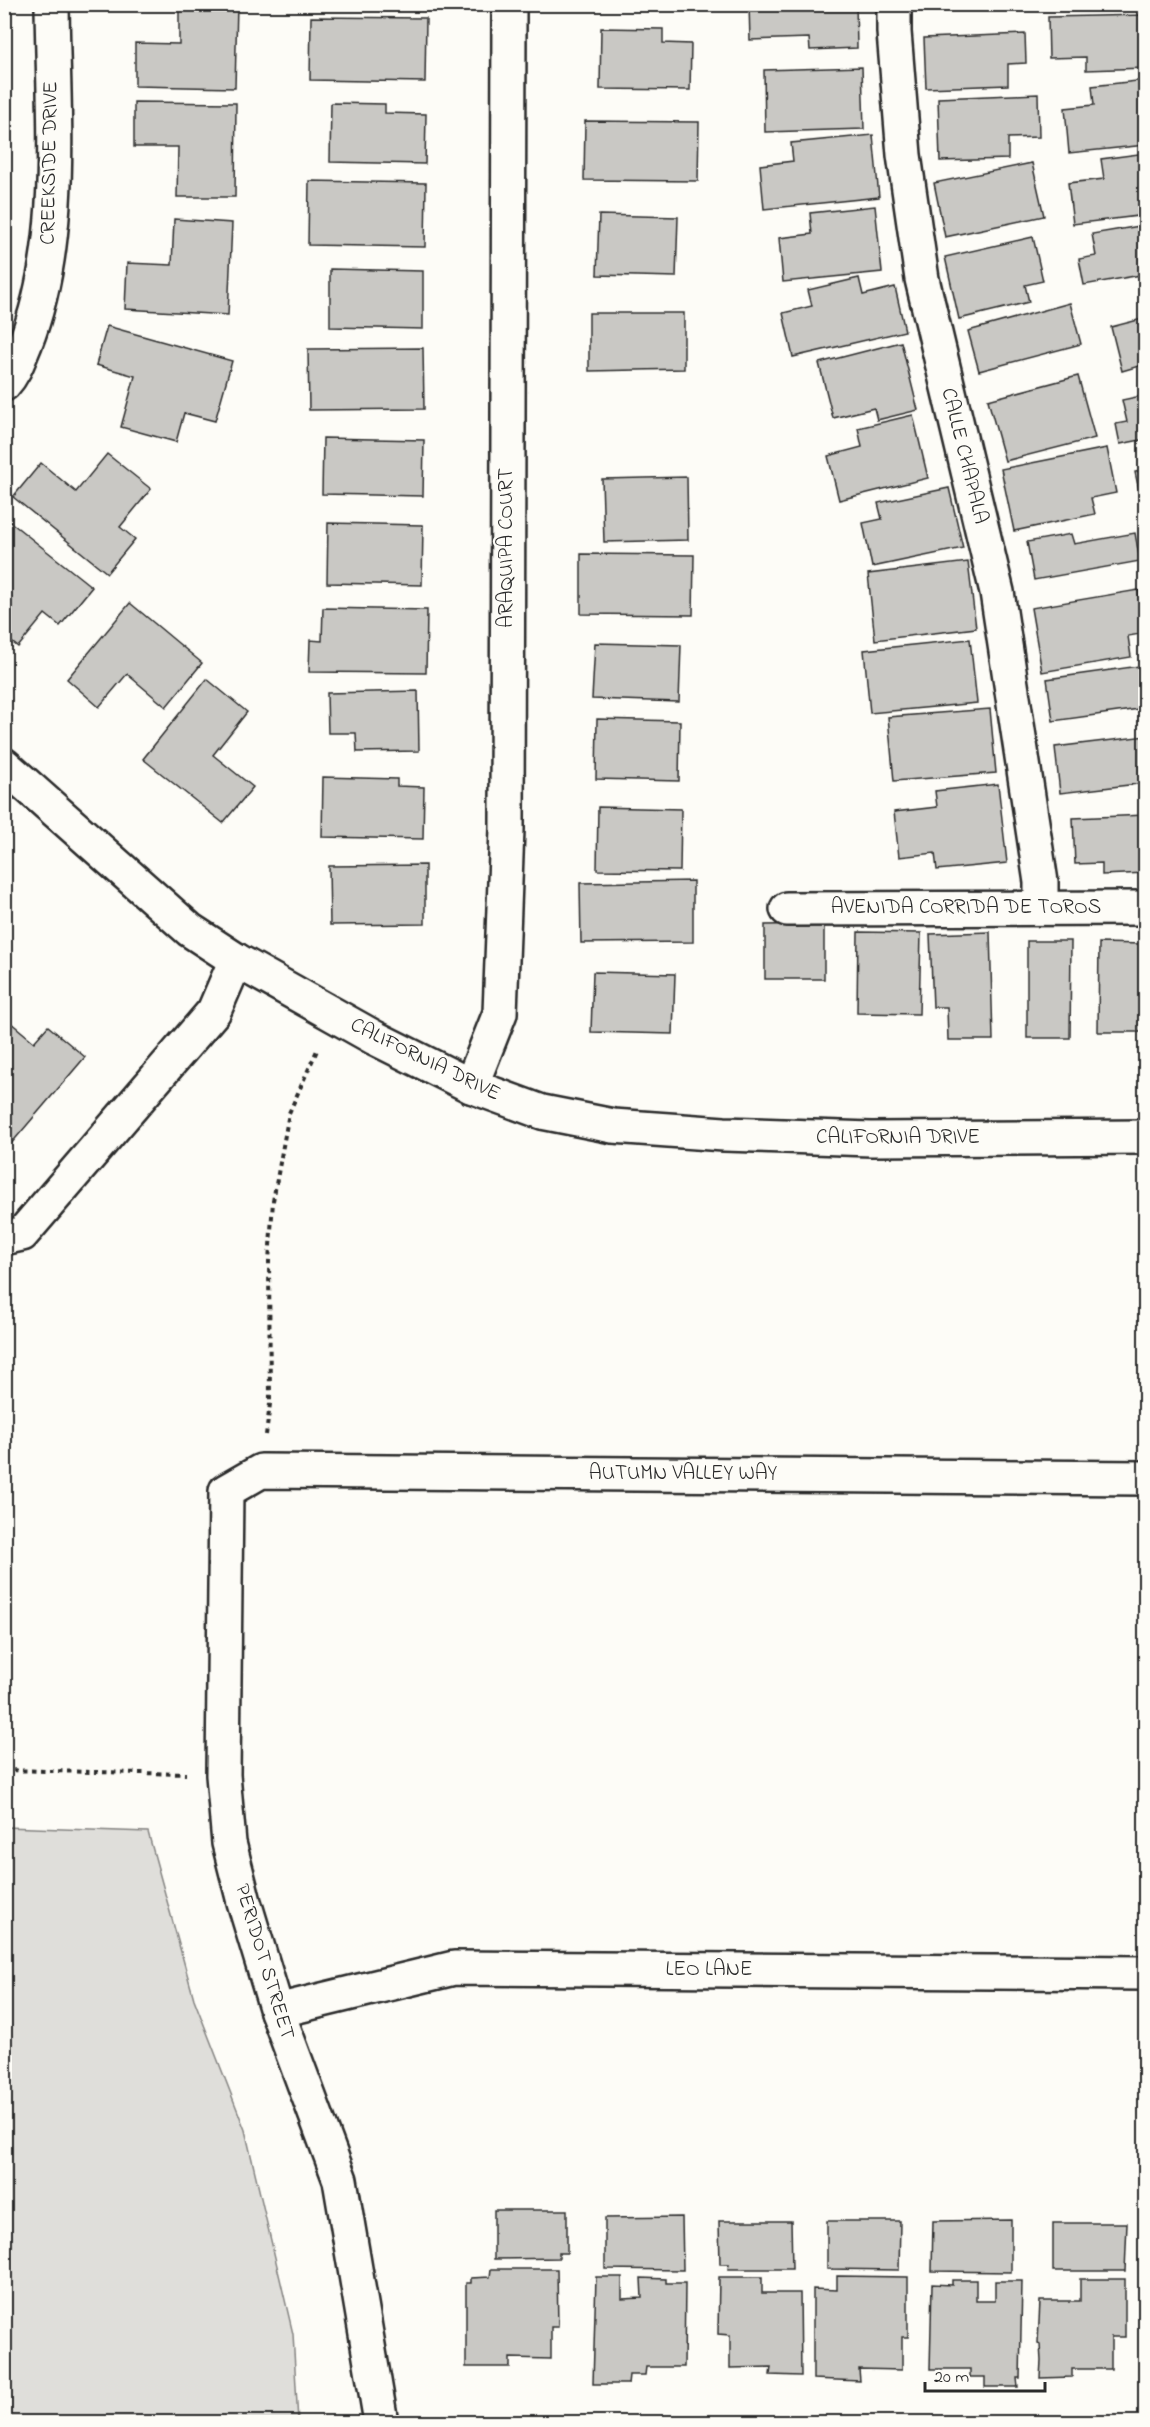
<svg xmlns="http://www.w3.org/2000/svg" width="1150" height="2427" font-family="'Indie Flower',sans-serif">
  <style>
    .green { fill: #dfdeda; stroke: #858482; stroke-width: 1.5 }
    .building { fill: #c9c8c4; stroke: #2b2b2b; stroke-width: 1.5 }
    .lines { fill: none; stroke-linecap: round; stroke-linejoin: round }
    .minor-casing { stroke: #2b2b2b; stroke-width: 38 }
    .path { stroke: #2b2b2b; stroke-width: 4; stroke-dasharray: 4.5 4.5; stroke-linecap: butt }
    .minor { stroke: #fdfcf7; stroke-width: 33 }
    .labels { text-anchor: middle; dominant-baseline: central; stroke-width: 4.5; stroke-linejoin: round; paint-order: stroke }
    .street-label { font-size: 21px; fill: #2b2b2b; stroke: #fdfcf7 }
  </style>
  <rect width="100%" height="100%" fill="#fdfcf7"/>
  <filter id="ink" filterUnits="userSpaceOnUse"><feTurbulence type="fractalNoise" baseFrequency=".0167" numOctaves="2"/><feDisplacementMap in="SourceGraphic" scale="12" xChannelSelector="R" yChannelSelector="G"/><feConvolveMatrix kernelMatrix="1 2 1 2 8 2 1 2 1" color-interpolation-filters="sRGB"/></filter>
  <g filter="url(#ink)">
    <!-- green -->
    <polygon class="green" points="5,1827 148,1832 194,1999 245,2130 293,2334 298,2422 5,2422"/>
    <!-- building -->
    <g class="building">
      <polygon points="179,4 237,4 235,88 135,86 135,43 179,44"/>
      <polygon points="749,4 856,4 857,48 810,50 809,38 750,40"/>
      <polygon points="912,4 997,4 997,8 912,7"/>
      <polygon points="1146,15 1146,68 1086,70 1086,57 1049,58 1048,17"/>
      <polygon points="311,17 426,18 425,82 310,80"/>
      <polygon points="601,28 663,29 663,43 691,44 690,90 600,89"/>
      <polygon points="1025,34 1026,63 1008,64 1008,85 926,88 924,38"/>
      <polygon points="862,67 864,129 765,132 764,70"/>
      <polygon points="1146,80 1146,145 1069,153 1065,108 1094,105 1092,86"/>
      <polygon points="1038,94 1039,137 1008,138 1008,159 940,161 938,98"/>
      <polygon points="134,102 236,103 235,197 177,197 178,147 134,147"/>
      <polygon points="331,103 385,104 385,113 426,114 425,164 330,162"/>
      <polygon points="585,121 699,122 698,181 584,180"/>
      <polygon points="873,135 879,197 764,209 760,165 793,161 791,143"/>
      <polygon points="1146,153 1146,215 1073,224 1068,183 1104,179 1101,159"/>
      <polygon points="1032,163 1044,216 945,237 934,183"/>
      <polygon points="309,181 426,183 425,247 308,245"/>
      <polygon points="875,206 882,272 783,282 779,238 812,234 810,213"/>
      <polygon points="599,215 678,217 676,277 597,275"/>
      <polygon points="174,219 232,223 228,315 125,309 127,263 172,265"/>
      <polygon points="1146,225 1146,274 1084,285 1079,259 1096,256 1092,234"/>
      <polygon points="1033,237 1043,281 1025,285 1029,302 959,319 945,257"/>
      <polygon points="330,269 423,271 423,329 330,327"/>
      <polygon points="859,278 863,295 895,287 905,331 793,357 783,313 812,306 808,290"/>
      <polygon points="1070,303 1081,344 979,371 968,331"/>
      <polygon points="589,313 684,313 684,369 589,371"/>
      <polygon points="1146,318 1146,364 1122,371 1111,327"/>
      <polygon points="107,326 232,361 215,421 184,413 176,442 121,427 135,376 96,365"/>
      <polygon points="901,342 918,410 877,420 874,408 833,418 819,363"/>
      <polygon points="423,348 424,409 309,410 308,349"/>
      <polygon points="1078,376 1095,438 1005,461 988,400"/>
      <polygon points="1146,395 1146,439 1120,444 1116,424 1127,422 1122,400"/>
      <polygon points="913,415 928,478 839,500 828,456 862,447 858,428"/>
      <polygon points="323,438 424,440 423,496 322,494"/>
      <polygon points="1107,448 1116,493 1091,498 1095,514 1014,531 1001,469"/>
      <polygon points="107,454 151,489 120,527 135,539 107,573 13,497 41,463 76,492"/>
      <polygon points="1146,470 1146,513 1144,513 1135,472"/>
      <polygon points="687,477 688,540 604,542 602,479"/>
      <polygon points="949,488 963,548 872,567 863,523 882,519 878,503"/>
      <polygon points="4,517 92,587 60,626 45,614 18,647 4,636"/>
      <polygon points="328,523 423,525 422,585 327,583"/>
      <polygon points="1135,533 1140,561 1034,580 1027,542 1071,534 1074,544"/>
      <polygon points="581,554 694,555 693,615 581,614"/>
      <polygon points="968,562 976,628 875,640 868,574"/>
      <polygon points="1138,590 1146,633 1128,636 1131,657 1042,672 1031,608"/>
      <polygon points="130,603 202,663 166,707 127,674 99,707 67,679"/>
      <polygon points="323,608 427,610 426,673 309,672 310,640 322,641"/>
      <polygon points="970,639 977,703 870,713 864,650"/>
      <polygon points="595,643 681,645 679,702 592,699"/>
      <polygon points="1146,665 1146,708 1053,721 1047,679"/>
      <polygon points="207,679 247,712 213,755 253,787 223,823 143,759"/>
      <polygon points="418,691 419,751 357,752 356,733 328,733 327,693"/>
      <polygon points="990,709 996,773 894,781 888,717"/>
      <polygon points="597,719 680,721 679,781 596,779"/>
      <polygon points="1146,736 1146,783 1060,793 1055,747"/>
      <polygon points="323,777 397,779 397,786 424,787 423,839 322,837"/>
      <polygon points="998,784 1007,863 937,870 935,853 899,857 894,812 937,807 935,791"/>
      <polygon points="598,807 681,809 680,871 597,870"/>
      <polygon points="1146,815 1146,873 1102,875 1102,863 1075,864 1073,818"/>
      <polygon points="425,865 425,924 330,925 329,866"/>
      <polygon points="693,881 693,942 581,943 580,883"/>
      <polygon points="824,924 824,979 765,979 765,925"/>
      <polygon points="858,932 921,933 919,1014 857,1013"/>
      <polygon points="990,932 993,1040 948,1040 947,1007 933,1007 930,934"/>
      <polygon points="1027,941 1071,941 1070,1038 1027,1038"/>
      <polygon points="1099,943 1143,944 1142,1032 1098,1032"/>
      <polygon points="593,972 675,974 673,1034 591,1032"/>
      <polygon points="4,1017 34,1042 48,1026 85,1057 4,1152"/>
      <polygon points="494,2210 567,2210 567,2253 559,2253 559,2258 494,2259"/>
      <polygon points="682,2217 683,2270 605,2269 605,2218"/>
      <polygon points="1011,2220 1011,2272 932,2271 933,2221"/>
      <polygon points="719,2221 791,2221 792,2269 728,2269 729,2264 720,2264"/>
      <polygon points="827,2221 900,2221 899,2270 827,2269"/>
      <polygon points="1053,2223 1127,2223 1125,2271 1053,2271"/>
      <polygon points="491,2269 557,2269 558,2327 551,2327 551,2359 510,2358 510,2367 466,2367 466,2283 471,2283 471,2278 490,2277"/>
      <polygon points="837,2276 908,2277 908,2337 902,2337 902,2370 859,2369 860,2381 813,2379 813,2289 837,2290"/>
      <polygon points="596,2277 622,2277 622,2299 642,2298 641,2278 666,2279 666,2283 685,2283 684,2367 646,2367 645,2375 629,2375 628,2384 593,2384"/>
      <polygon points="719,2277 762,2277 762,2293 800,2293 801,2376 770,2375 771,2367 730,2368 730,2335 718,2334"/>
      <polygon points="1080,2279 1125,2279 1125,2337 1111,2337 1111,2369 1072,2369 1072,2377 1040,2378 1041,2361 1040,2344 1038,2343 1040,2301 1080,2301"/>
      <polygon points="952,2280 976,2280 976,2301 995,2301 995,2281 1022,2281 1020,2378 1017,2378 1018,2387 985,2387 985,2377 970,2377 970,2369 930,2369 932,2284 952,2285"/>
    </g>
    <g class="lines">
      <defs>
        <g id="minor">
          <polyline points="894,4 894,32 904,155 922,279 997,592 1041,882 1041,907"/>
          <path d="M4 384C15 372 19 358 25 344 66 240 53 114 52 4"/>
          <polyline points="4,765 190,930 236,960 375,1038 471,1086 542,1112 613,1126 724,1134 871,1139 1146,1137"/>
          <polyline points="787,909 1146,908"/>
          <polyline points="471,1086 500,1013 507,829 509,4"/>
          <polyline points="4,1238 22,1234 214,1011 236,960"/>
          <polyline points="277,2011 454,1968 1146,1973"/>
          <polyline points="381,2422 340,2180 277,2011 244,1902 229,1843 223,1775 226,1491 261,1471 1146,1478"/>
        </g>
      </defs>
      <!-- minor casing -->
      <use href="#minor" class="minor-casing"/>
      <!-- path -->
      <g class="path">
        <polyline points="266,1435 270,1404 269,1261 273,1201 289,1113 318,1048"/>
        <polyline points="4,1770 186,1774"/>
      </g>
      <!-- minor -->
      <use href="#minor" class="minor"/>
    </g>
  </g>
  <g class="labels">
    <!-- street labels -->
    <g class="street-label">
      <text transform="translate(50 163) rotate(-89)">CREEKSIDE DRIVE</text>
      <text transform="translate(964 456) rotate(76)">CALLE CHAPALA</text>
      <text transform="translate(507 548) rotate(-90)">ARAQUIPA COURT</text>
      <text x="966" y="908">AVENIDA CORRIDA DE TOROS</text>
      <text transform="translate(425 1060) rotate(26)">CALIFORNIA DRIVE</text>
      <text x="898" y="1138">CALIFORNIA DRIVE</text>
      <text x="683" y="1474">AUTUMN VALLEY WAY</text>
      <text transform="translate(264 1962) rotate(73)">PERIDOT STREET</text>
      <text x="709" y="1970">LEO LANE</text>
    </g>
  </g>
  <!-- margin -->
  <rect width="1150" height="2427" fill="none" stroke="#fdfcf7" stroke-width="24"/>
  <rect x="12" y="12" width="1126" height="2403" fill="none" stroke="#2b2b2b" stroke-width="2" filter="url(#ink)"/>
  <!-- scale -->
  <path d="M925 2382v9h120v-9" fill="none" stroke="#2b2b2b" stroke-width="3"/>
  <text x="934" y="2382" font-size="18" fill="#2b2b2b" stroke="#fdfcf7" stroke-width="4.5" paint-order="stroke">20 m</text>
</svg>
